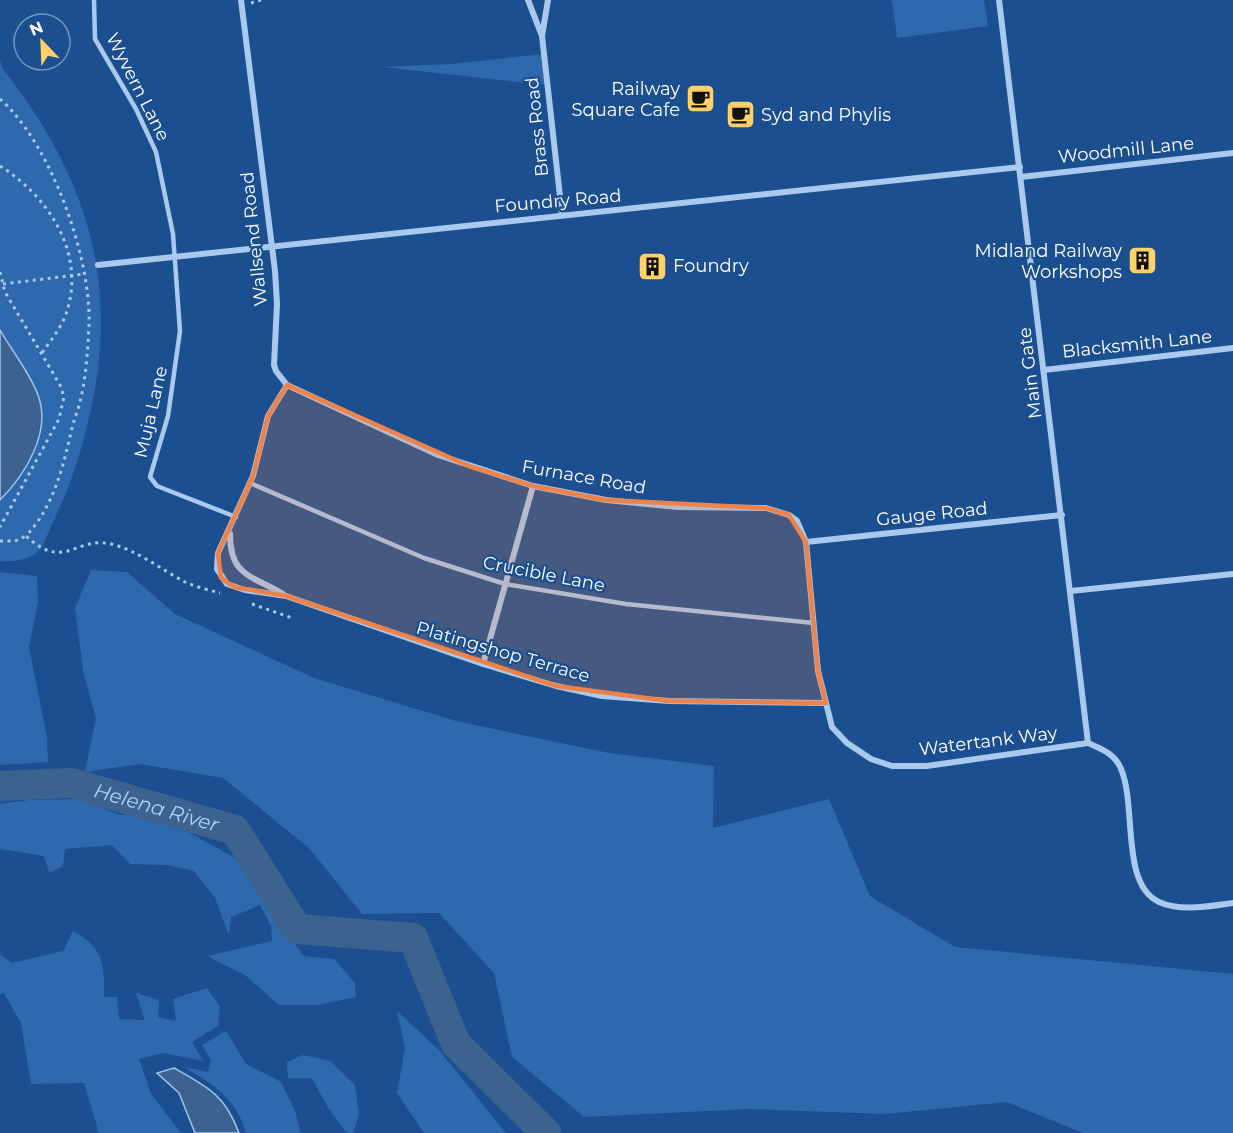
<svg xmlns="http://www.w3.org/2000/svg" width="1233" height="1133" font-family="Montserrat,sans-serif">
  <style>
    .green { fill: #2e69ad }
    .water { fill: #3c6290; stroke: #9cc4f0; stroke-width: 1.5 }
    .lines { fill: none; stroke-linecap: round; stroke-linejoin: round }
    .river { stroke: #3c6290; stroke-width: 30 }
    .path { stroke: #a9c9ee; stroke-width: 3; stroke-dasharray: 3 4.5; stroke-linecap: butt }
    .service { stroke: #a9c9ee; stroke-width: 4.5 }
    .minor { stroke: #a9c9ee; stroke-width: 6 }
    .marked { fill: #ee8249; fill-opacity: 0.2; stroke: #ee8249; stroke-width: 4.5; stroke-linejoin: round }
    .labels { text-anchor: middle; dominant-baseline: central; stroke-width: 4.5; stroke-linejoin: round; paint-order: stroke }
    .street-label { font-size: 18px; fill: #fff; stroke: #1b4f8f }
    .poi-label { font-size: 18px; fill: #fff; stroke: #1b4f8f; text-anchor: end }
    .water-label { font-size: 20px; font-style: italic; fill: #b5d3f5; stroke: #1b4f8f }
  </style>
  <rect width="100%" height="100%" fill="#1b4f8f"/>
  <!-- green -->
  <g class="green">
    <polygon points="892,0 984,0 988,26 897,38"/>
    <polygon points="544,54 547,85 382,67 451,64"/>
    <path d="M0 60 3 69C105 199 126 320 72 477 64 501 51 524 42 548 30 560 16 562 0 561Z"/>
    <polygon points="91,570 127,572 175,614 314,678 456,721 609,753 714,766 713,828 829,799 870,896 955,947 1233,974 1233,1133 1083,1133 1007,1102 885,1114 748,1109 584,1117 512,1057 494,973 439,913 362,914 309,848 223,778 140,764 85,772 96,718 83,671 75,608"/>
    <polygon points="0,572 37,576 38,602 29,647 47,738 48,762 0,765"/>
    <polygon points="80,799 120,815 155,814 237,859 253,883 271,900 287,934 304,956 334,959 355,983 356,997 318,1005 279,1005 245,975 207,956 272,941 271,926 260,905 231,917 229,935 215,898 194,871 167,865 130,864 112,845 65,849 63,866 49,873 44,856 0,849 0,804 29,800"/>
    <path d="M73 931C103 947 105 964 104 997H117L119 1019 145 1020 136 993 159 1000 158 1017 176 1021 173 999 207 988 220 1007 218 1026 192 1042 203 1061 163 1053 139 1059 151 1094 181 1133H99L84 1083 31 1084 21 1023 4 993 0 995V954L12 963 63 951Z"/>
    <polygon points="397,1011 439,1050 506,1133 424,1133 397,1093 405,1048"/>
    <path d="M226 1031 246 1064 281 1082 295 1111 301 1133H246C236 1098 214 1085 184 1067L208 1072 211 1060 202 1045Z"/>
    <polygon points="303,1055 330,1061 355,1085 359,1115 353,1133 347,1133 328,1108 312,1078 288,1078 287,1062"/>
  </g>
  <!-- water -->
  <g class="water">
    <path d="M0 330C12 351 30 373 38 395 52 432 25 475 0 500Z"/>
    <path d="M174 1068C208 1087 225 1095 239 1133H195L179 1093 157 1073Z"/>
  </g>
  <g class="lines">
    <!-- river -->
    <path class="river" id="s1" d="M0 786 71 783 235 830 297 929 413 938 456 1044 546 1133"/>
    <!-- path -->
    <g class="path">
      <polyline points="251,3 261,0"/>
      <path d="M0 99C51 144 91 257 89 324 88 349 86 378 80 402 78 411 74 419 72 428 63 467 54 506 26 536 65 572 74 536 111 544 137 550 162 570 185 582 196 587 209 590 220 593"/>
      <path d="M0 166C51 198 89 259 64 319 58 332 49 343 41 354"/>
      <polyline points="0,272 5,292 60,385 64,397 59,419 0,527"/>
      <polyline points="3,284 84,274"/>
      <polyline points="0,541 15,541 26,536"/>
      <polyline points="252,604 292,618"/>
    </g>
    <!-- service -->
    <g class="service">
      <polyline points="94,0 95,39 136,109 156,152 173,234 180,331 168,416 150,477 157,486 236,517"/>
      <polyline points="250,483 424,558 505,584 626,604 814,623"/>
    </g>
    <!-- minor -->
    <g class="minor">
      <path d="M241 0 275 271 277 304 274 365 276 371 287 385 438 455 533 486 606 500 678 507 766 508 789 515 797 521 806 542 818 671 832 727 847 743 871 759 892 766H927L1088 743C1099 748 1111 752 1118 763 1139 797 1118 883 1159 902 1181 912 1210 906 1233 903"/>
      <polyline points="528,0 542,36 562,214"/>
      <polyline points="999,0 1088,743"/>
      <polyline points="542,36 548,0"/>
      <polyline points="1021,177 1233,153"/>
      <polyline points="98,265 1020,167"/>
      <polyline points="1044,370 1233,348"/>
      <polyline points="287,385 268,416 253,476 218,553 217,569 227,584 245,590 286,596 483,664 556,686 602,696 669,701 826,703"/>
      <path d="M230 534C230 577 252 575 283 594"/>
      <polyline points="806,542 1062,515"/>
      <polyline points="1071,591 1233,574"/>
      <polyline points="483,664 533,486"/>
    </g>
  </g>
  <!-- marked area -->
  <path class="marked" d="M287 385 469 466 533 486 606 500 766 508 789 515 806 542 818 671 826 703 669 701 556 686 286 596 234 587 221 578 218 553 253 476 268 416Z"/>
  <!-- icons -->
  <defs>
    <symbol id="cafe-square" viewBox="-11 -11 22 22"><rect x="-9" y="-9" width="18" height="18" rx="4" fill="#ffd166" stroke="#1b4f8f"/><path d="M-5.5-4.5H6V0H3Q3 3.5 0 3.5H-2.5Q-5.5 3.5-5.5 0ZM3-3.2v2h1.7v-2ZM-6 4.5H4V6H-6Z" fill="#111"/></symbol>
    <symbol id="building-square" viewBox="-11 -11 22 22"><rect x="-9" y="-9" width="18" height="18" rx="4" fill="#ffd166" stroke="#1b4f8f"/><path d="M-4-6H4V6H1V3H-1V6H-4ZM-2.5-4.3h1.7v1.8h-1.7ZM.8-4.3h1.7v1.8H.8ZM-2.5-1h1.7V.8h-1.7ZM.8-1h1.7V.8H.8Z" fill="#111"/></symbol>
  </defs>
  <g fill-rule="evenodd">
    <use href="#cafe-square" x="684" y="82" width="33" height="33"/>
    <use href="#cafe-square" x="724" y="98" width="33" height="33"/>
    <use href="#building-square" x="1126" y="244" width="33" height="33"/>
    <use href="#building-square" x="636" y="250" width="33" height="33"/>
  </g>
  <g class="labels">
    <!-- street labels -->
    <g class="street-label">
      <text transform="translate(138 87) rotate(63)">Wyvern Lane</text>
      <text transform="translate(537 127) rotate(-96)">Brass Road</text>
      <text transform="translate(1126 150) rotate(-6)">Woodmill Lane</text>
      <text transform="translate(558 201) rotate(-5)">Foundry Road</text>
      <text transform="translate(254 239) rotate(-96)">Wallsend Road</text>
      <text transform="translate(1137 344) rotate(-6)">Blacksmith Lane</text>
      <text transform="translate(1030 373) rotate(-97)">Main Gate</text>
      <text transform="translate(151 412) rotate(-77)">Muja Lane</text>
      <text transform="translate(584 477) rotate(10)">Furnace Road</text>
      <text transform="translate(932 514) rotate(-6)">Gauge Road</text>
      <text transform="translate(544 574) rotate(11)">Crucible Lane</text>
      <text transform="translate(503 652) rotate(16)">Platingshop Terrace</text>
      <text transform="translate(988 741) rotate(-7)">Watertank Way</text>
    </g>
    <!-- poi labels -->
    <g class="poi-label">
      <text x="680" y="89">Railway<tspan x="680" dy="21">Square Cafe</tspan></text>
      <text x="761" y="115" text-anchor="start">Syd and Phylis</text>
      <text x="1122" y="251">Midland Railway<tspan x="1122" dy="21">Workshops</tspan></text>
      <text x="673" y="266" text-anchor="start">Foundry</text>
    </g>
    <!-- water labels -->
    <g class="water-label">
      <text stroke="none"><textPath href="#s1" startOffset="160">Helena River</textPath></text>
    </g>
  </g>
  <!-- north arrow -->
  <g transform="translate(42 42) rotate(337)"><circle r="28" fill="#1b4f8f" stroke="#7695bc" stroke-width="1.5"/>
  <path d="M0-4.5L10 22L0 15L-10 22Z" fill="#ffd166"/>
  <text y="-9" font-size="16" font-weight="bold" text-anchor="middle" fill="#ffffff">N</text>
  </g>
</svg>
